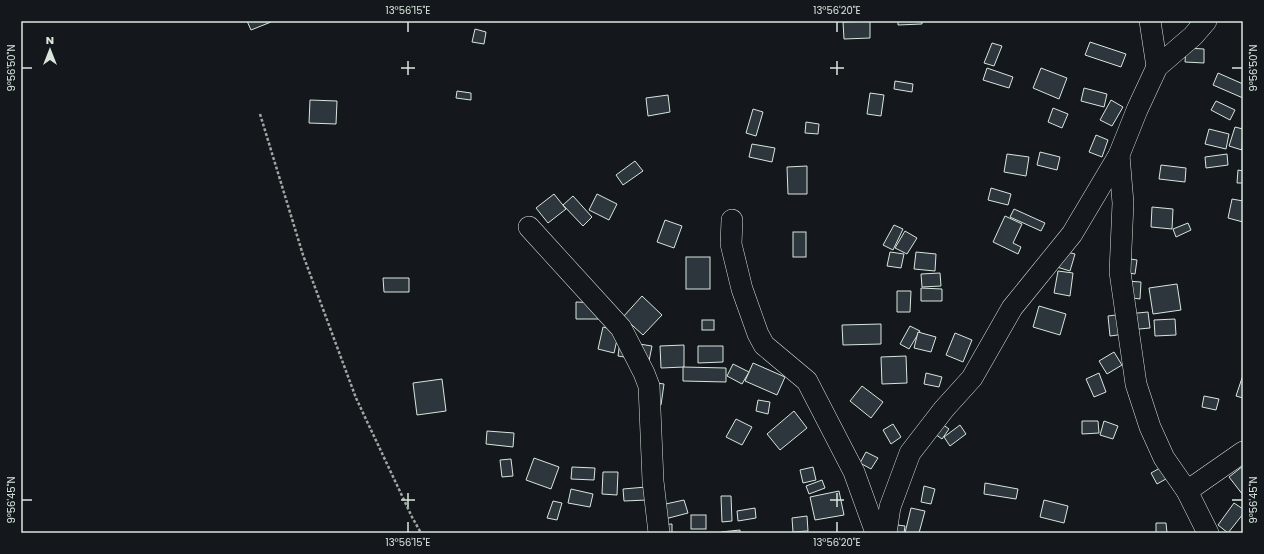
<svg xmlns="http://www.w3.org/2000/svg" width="1264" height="554" font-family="Poppins,sans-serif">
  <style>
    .building { fill: #2c363c; stroke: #d8e6dc }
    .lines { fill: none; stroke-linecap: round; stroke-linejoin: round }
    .minor-casing { stroke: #d8e6dc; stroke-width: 22 }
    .path { stroke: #9da8a2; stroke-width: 2.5; stroke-dasharray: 3 2; stroke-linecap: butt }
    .minor { stroke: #14181c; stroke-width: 21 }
    .ticks { fill: none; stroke: #d8e6dc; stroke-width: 1.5 }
    .neatline { fill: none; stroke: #d8e6dc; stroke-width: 1.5 }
    .ticks-label { font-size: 10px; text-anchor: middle; fill: #d8e6dc }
  </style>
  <rect width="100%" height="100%" fill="#14181c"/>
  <!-- building -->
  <g class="building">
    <polygon points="247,21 271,21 271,22 251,30"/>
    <polygon points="870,21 870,38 844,39 843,22"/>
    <polygon points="898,21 922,21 922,24 898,25"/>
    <polygon points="475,29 486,32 484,44 472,42"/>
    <polygon points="1090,42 1126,54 1121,67 1085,55"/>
    <polygon points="992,43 1002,46 994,66 984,63"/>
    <polygon points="1186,48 1204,49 1204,63 1185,62"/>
    <polygon points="987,68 1013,77 1009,88 983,80"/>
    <polygon points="1041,68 1067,78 1059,99 1033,88"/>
    <polygon points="1218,73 1243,84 1243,98 1213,85"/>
    <polygon points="895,81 913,84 912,92 894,89"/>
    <polygon points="1084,88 1107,94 1104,107 1081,101"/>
    <polygon points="457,91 471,93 471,100 456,98"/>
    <polygon points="870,93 884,95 881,116 867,114"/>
    <polygon points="668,95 670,112 648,116 646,98"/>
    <polygon points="310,100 337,101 336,124 309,123"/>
    <polygon points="1111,100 1123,107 1112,126 1100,120"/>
    <polygon points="1216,101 1235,110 1230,120 1211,110"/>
    <polygon points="1053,108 1068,114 1062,128 1048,122"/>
    <polygon points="753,109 763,112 756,136 746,133"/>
    <polygon points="806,122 819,124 818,134 805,133"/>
    <polygon points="1235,127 1243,129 1242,150 1229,146"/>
    <polygon points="1209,129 1229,134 1226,149 1205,144"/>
    <polygon points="1096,135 1108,140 1102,157 1089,152"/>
    <polygon points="752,144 775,148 772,162 749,157"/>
    <polygon points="1040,152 1060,157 1057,170 1037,165"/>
    <polygon points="1007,154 1029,157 1026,176 1004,172"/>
    <polygon points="1227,154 1228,165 1206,168 1205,157"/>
    <polygon points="635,161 643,171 623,185 616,175"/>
    <polygon points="1161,165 1186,168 1185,182 1159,179"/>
    <polygon points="807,166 807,194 788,194 787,167"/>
    <polygon points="1238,170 1243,171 1243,183 1237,183"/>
    <polygon points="991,188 1011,194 1008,205 988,200"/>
    <polygon points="554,194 566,209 548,223 536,208"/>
    <polygon points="597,194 617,204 609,220 589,210"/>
    <polygon points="573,196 592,217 583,226 563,205"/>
    <polygon points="1232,199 1243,201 1243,222 1228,218"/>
    <polygon points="1152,207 1173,209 1172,229 1151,227"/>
    <polygon points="1014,209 1045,223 1041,231 1010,217"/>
    <polygon points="1005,216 1022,224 1013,243 1021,247 1018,254 993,242"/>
    <polygon points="665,220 682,226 674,248 657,242"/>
    <polygon points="1188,223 1191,230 1176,237 1173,229"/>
    <polygon points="894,225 903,229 893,250 883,245"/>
    <polygon points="905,231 917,238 907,254 895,248"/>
    <rect x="793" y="232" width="13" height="25"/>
    <polygon points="1051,248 1075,254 1070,271 1047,264"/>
    <polygon points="890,252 904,254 901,268 887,266"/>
    <polygon points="916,252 936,254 935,271 914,269"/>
    <rect x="686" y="257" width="24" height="32"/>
    <polygon points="1124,258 1137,260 1135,274 1122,272"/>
    <polygon points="1058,271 1073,273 1070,296 1054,293"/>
    <polygon points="940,273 941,286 922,287 921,274"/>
    <polygon points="383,278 409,278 409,292 384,292"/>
    <polygon points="1126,281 1141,282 1140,299 1125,297"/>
    <polygon points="1177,284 1181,310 1153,314 1149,288"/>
    <polygon points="921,288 942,289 942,301 921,301"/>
    <polygon points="897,291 911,291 910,312 897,312"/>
    <polygon points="642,296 662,315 643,335 623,317"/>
    <polygon points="576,302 601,303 600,319 576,319"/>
    <polygon points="1039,306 1066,314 1060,335 1033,327"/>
    <polygon points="1148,312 1150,328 1128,330 1127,314"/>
    <polygon points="1123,314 1125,334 1110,336 1108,316"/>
    <polygon points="1175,319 1176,335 1155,336 1154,320"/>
    <rect x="702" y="320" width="12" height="10"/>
    <polygon points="881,324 881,344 843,345 842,325"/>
    <polygon points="910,326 920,331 909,349 900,344"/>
    <polygon points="603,327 619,331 614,353 598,349"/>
    <polygon points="918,332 936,337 931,352 914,348"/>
    <polygon points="955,333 972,340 963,362 946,355"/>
    <polygon points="620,341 652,346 649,361 618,356"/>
    <polygon points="684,345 684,367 661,368 660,346"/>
    <polygon points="698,346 723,346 723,362 698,363"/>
    <polygon points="1114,352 1122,365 1107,374 1099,361"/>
    <polygon points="906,356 907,383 882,384 881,357"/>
    <polygon points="753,363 785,377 777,395 745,381"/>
    <polygon points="733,364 749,372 742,384 727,376"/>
    <polygon points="683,367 726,368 726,382 683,381"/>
    <polygon points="926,373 942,377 939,387 924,384"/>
    <polygon points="1099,373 1106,392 1094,397 1086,379"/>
    <polygon points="1243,375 1243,398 1236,396"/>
    <polygon points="442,379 446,411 417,415 413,383"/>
    <polygon points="650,382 664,384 661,405 647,403"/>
    <polygon points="862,386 883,402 871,418 850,401"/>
    <polygon points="1204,396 1219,399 1216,410 1202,407"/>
    <polygon points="758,400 770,402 768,414 756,411"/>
    <polygon points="794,411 807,428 780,450 767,434"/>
    <polygon points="736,419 752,427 742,445 726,437"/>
    <polygon points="935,419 949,429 942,439 928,429"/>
    <polygon points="1082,421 1098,421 1099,433 1082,434"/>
    <polygon points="1104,421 1118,426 1113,439 1100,435"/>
    <polygon points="893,424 901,437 891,444 883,430"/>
    <polygon points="960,425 966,434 950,446 944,437"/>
    <polygon points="487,431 514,433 513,447 486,444"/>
    <polygon points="866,452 878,458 871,469 860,463"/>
    <polygon points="534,458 559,467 551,489 526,480"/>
    <polygon points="511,459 513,476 502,477 500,460"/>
    <polygon points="1167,464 1173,475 1157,484 1151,473"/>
    <polygon points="1243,466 1243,495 1229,477"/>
    <polygon points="572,467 595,468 594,480 571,479"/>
    <polygon points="813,467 816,480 803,483 800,470"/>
    <polygon points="603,472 618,472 617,495 602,494"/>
    <polygon points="822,480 825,488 809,494 806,486"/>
    <polygon points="985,483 1018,489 1016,499 984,494"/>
    <polygon points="924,486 935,489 931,504 921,502"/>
    <polygon points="646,487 647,500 624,501 623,489"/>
    <polygon points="571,489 593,494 590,507 568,503"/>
    <polygon points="839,491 844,515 815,520 810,497"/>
    <polygon points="721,496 731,496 732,521 722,522"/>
    <polygon points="684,500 688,513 665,519 661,505"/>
    <polygon points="1044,500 1068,506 1064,523 1040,517"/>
    <polygon points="553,501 562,503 557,520 547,518"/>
    <polygon points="1234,503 1243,509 1243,514 1228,533 1218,525"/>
    <polygon points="755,508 756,518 738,521 737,511"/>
    <polygon points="911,508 925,511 919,533 905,533"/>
    <rect x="691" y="515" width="15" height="14"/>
    <polygon points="807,516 808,531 793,532 792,518"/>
    <polygon points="884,523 905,526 904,533 887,533"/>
    <polygon points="1156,523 1166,523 1167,533 1156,533"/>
    <polygon points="672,524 672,533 657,533 656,525"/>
    <polygon points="740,530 740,533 721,533 721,532"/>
  </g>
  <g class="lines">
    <defs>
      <g id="minor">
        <polyline points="1150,21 1157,67"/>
        <polyline points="1119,155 1123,203 1120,272 1136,384 1150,427 1164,458 1187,491 1208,533"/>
        <polyline points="732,220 731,244 742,289 758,334 764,345 807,381 854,472 876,533"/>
        <polyline points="529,227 621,328 644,373 649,386 653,481 659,533"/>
        <polyline points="1187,491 1243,452"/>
        <polyline points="886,533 890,507 910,453 944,409 972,378 1012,308 1072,234 1119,155 1137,110 1157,67 1193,36 1206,21"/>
      </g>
    </defs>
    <!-- minor casing -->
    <use href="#minor" class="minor-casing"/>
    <!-- path -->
    <polyline class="path" points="260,114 303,255 356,398 412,517 421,533"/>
    <!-- minor -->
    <use href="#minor" class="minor"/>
  </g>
  <!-- ticks -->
  <path class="ticks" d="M408 22V32M837 22V32M408 61V75M837 61V75M22 68H32M401 68H415M830 68H844M1232 68H1242M408 493V507M837 493V507M22 500H32M401 500H415M830 500H844M1232 500H1242M408 522V532M837 522V532"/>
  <!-- border -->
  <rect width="1264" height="554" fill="none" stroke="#14181c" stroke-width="44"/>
  <!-- north arrow -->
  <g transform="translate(50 50)" stroke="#14181c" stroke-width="3" paint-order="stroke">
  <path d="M0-3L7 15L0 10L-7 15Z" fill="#d8e6dc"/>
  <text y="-6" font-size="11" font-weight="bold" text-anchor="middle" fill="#d8e6dc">N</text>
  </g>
  <rect x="22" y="22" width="1220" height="510" class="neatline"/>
  <g class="ticks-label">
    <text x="408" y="14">13°56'15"E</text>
    <text x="837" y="14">13°56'20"E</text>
    <text transform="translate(11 68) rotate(-90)" y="4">9°56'50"N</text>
    <text transform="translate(1253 68) rotate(-90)" y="4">9°56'50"N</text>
    <text transform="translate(11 500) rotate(-90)" y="4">9°56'45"N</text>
    <text transform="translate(1253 500) rotate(-90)" y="4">9°56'45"N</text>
    <text x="408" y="546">13°56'15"E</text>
    <text x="837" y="546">13°56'20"E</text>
  </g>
</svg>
